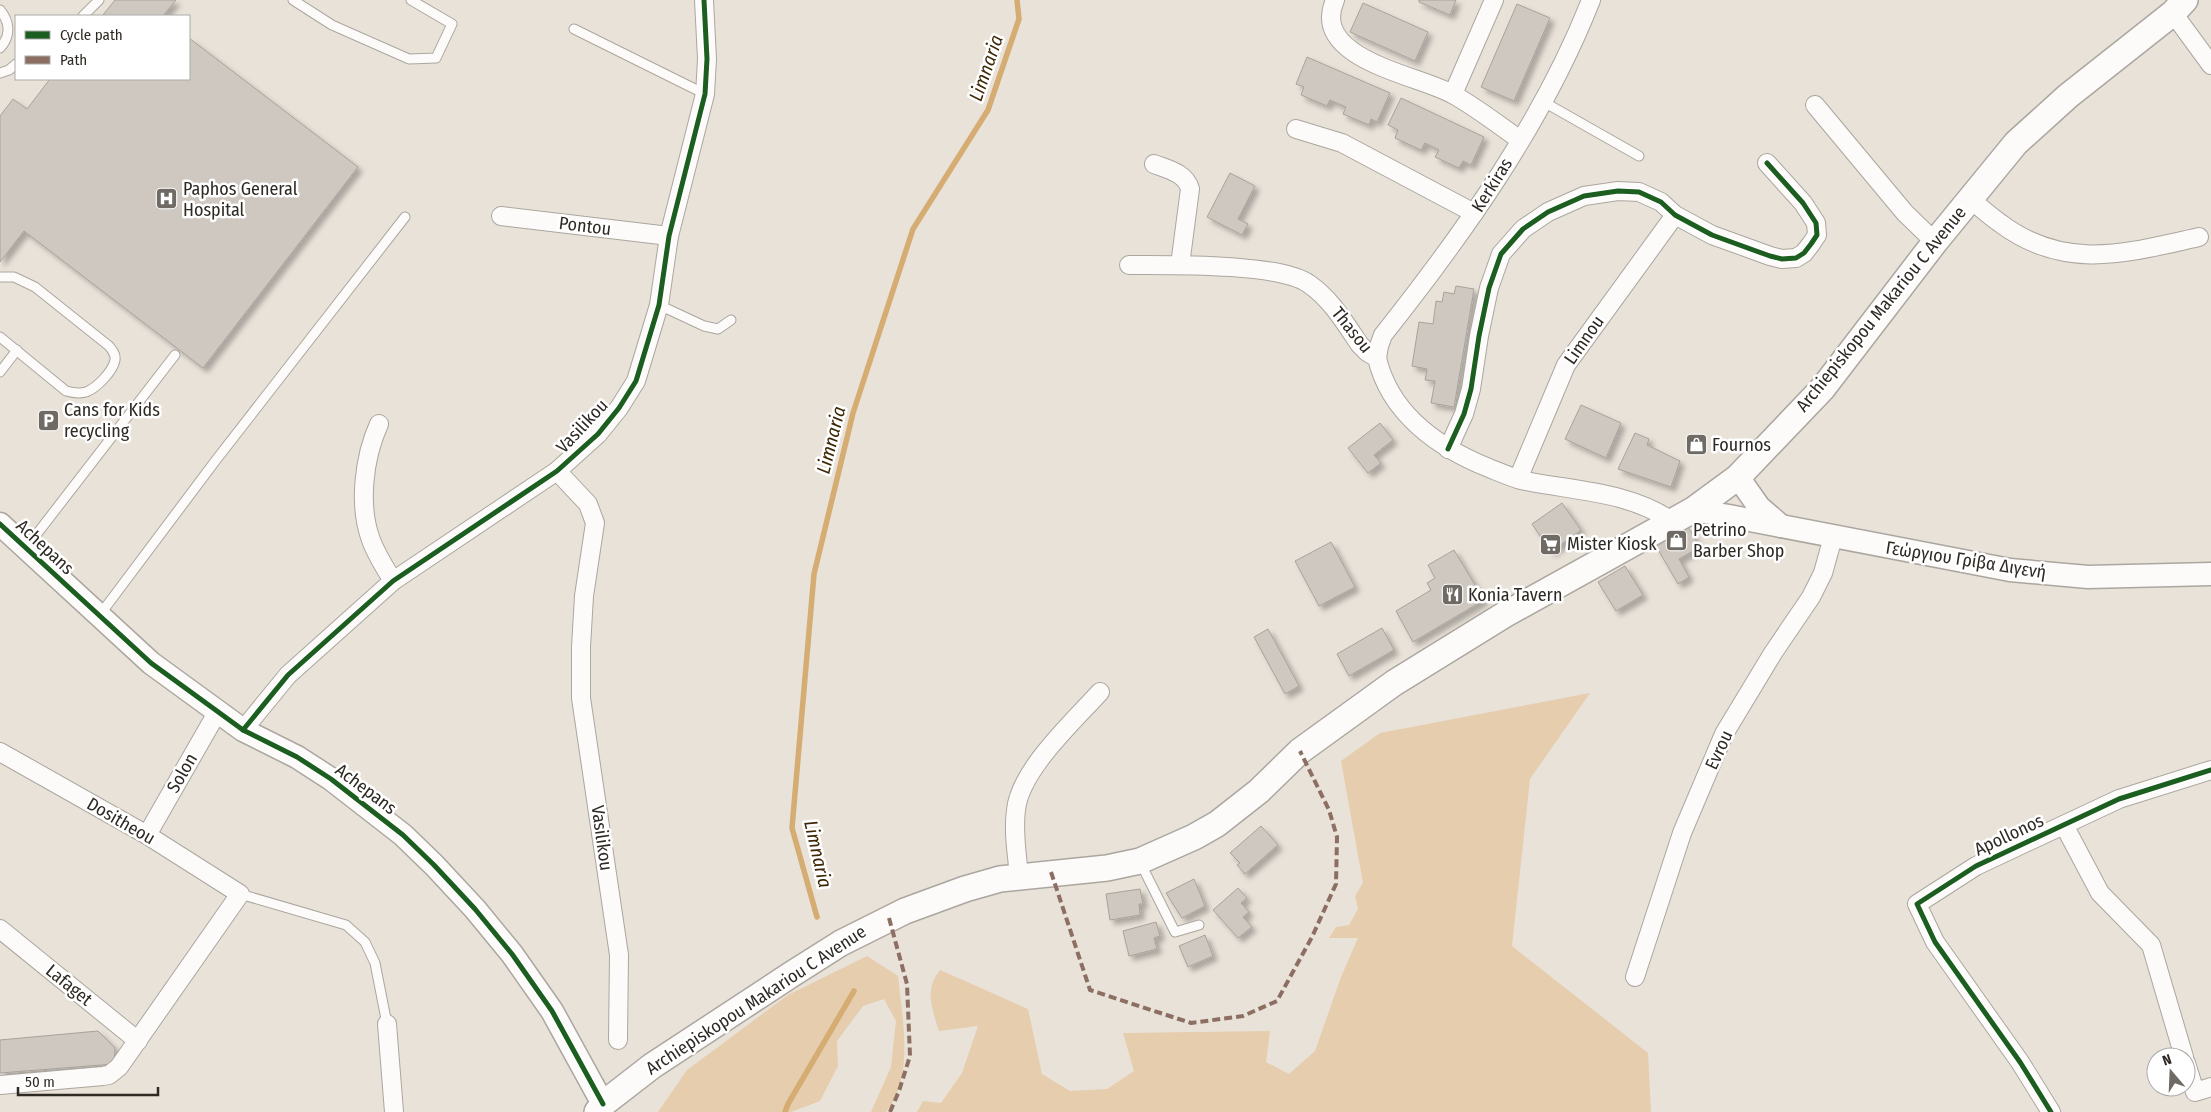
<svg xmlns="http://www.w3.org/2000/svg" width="2211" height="1112" font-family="'Fira Sans Condensed',sans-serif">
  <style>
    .green { fill: #e6cdad }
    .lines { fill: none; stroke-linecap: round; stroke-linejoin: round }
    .stream { stroke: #d5ac72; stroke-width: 5.5 }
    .building { fill: #cec8c1; stroke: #a8a29b; filter: url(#shadow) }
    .service-casing { stroke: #aba69f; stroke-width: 11 }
    .minor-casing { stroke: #aba69f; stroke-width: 20 }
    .tertiary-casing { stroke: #aba69f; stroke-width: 25 }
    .secondary-casing { stroke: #aba69f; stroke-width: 28 }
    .service { stroke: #fcfbf9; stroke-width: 9 }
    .minor { stroke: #fcfbf9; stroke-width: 18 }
    .tertiary { stroke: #fcfbf9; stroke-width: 22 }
    .secondary { stroke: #fcfbf9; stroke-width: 25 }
    .quiet { stroke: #8d6e63; stroke-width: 4; stroke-dasharray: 8 4; stroke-linecap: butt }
    .cycleway-casing { stroke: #fff; stroke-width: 8 }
    .cycleway { stroke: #1b5e20; stroke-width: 5 }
    .labels { text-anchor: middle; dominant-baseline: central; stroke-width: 5; stroke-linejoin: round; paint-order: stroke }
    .street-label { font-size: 18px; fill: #2e2923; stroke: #fff }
    .poi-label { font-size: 18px; fill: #2e2923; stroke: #fff; text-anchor: start }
    .water-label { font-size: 19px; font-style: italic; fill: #3e2704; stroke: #fff }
  </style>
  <defs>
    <filter id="shadow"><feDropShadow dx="4.5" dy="4.5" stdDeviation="2.5" flood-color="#0004"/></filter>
  </defs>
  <rect width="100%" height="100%" fill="#e9e2d9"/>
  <!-- green -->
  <g class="green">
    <path d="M1590 693 1530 779 1512 946 1648 1053 1651 1112H917L923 1101 941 1103 962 1073 978 1026 939 1031C932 1009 924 990 940 970L1028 1009 1042 1074 1070 1091 1107 1089 1134 1071 1123 1033 1270 1031 1266 1062 1289 1074 1315 1051 1341 977 1358 938H1329L1336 927 1349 925 1358 909 1355 896 1363 883 1341 761 1380 733Z"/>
    <path d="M867 956 898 976C902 1017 915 1077 886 1112H871L891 1067 896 1021 884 999 863 1006 837 1041 838 1066 820 1101 791 1112H658L687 1070 788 995Z"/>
  </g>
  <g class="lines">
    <!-- stream -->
    <g class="stream">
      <polyline points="817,917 792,828 814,574 853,413 913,229 988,110 1019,19 1017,0"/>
      <polyline points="785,1112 788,1104 854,991"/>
    </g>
  </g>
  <!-- building -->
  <g class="building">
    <polygon points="115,0 176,0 163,16 102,16"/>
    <polygon points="1419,0 1456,0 1450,15 1419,2"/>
    <polygon points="1363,3 1428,32 1415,61 1350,32"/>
    <polygon points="1517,4 1550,18 1514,101 1481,87"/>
    <polygon points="189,38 358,167 203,368 24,231 0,262 0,116 13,99 27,109 50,79 189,79"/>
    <polygon points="1307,57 1390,93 1377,122 1371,119 1369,125 1343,114 1346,107 1330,100 1327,106 1301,95 1304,87 1296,84"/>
    <polygon points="1401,98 1484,137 1471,165 1463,161 1459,168 1435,157 1439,150 1425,143 1421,150 1395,138 1398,130 1388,125"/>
    <polygon points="1230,173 1255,186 1238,219 1248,224 1242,235 1207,217"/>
    <polygon points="1456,286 1474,289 1454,407 1431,403 1435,381 1425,380 1427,369 1412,366 1419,322 1433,324 1436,301 1442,302 1444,292 1454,294"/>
    <polygon points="1581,405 1621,423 1606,458 1565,439"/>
    <polygon points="1380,423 1393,440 1374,455 1381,463 1368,473 1348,448"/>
    <polygon points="1635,433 1649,439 1647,445 1680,461 1671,487 1618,469"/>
    <polygon points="1562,503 1581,530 1551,552 1532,524"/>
    <polygon points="1688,527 1700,547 1679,559 1689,577 1678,584 1656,546"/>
    <polygon points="1331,542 1355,587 1319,606 1295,561"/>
    <polygon points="1454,550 1484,600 1413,642 1396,611 1431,590 1427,583 1435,578 1428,565"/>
    <polygon points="1625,566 1643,595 1616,611 1598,582"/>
    <polygon points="1382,628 1394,650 1349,676 1337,654"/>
    <polygon points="1268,629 1299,686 1285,694 1254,637"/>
    <polygon points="1261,826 1278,845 1245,874 1237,865 1240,863 1230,853"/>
    <polygon points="1194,879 1205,906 1182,918 1166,893"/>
    <polygon points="1238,888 1247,898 1241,903 1249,912 1243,917 1252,927 1238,938 1213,910"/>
    <polygon points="1140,889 1143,904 1139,904 1140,915 1110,920 1106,894"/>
    <polygon points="1156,922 1160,936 1154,938 1157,949 1129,956 1123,931"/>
    <polygon points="1205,935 1213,956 1188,967 1179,946"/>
    <polygon points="98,1031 115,1048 114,1064 0,1073 0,1040"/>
  </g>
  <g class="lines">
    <defs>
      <g id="service">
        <polyline points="293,0 332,25 409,59 436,58 452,24 411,0"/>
        <path d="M0 10C10 22 11 36 0 48"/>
        <polyline points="83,16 99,0"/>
        <polyline points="574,29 705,94"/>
        <polyline points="0,73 9,70 16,64"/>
        <polyline points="1542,101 1639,156"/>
        <path d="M0 277H14L35 287 109 346C112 350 116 354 115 360 113 371 97 388 86 392 79 394 73 393 66 391L0 337"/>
        <polyline points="659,305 704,326 718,329 731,320"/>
        <polyline points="0,372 17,350"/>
        <polyline points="26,548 175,355"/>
        <polyline points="99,616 216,460 405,217"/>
        <polyline points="1140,862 1175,932 1199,925"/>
        <polyline points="240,894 346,925 365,942 375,963 387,1024"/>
      </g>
      <g id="minor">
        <path d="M1335 0C1309 60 1420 75 1454 95 1477 108 1499 125 1520 140"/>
        <polyline points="2173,13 2211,65"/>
        <polyline points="1453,94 1494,0"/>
        <polyline points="1815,105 1905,213 1935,242"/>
        <polyline points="1296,129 1342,143 1474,213"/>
        <path d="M1154 164C1167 169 1186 173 1190 189L1180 265"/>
        <path d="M1970 199C1980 207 1990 216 2000 223 2065 272 2127 253 2199 237"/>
        <polyline points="501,216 669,236"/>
        <path d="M1129 265C1168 265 1281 263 1309 284 1331 299 1345 323 1360 345L1367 352 1377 358C1390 414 1439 448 1489 468 1499 472 1510 477 1521 480 1572 491 1630 491 1673 522"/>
        <path d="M1377 358 1379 346 1383 335C1464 233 1543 122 1591 0"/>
        <path d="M379 424C364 457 358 505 371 540 376 554 385 568 393 581"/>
        <polyline points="1448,449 1464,414 1471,389 1479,336 1489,288 1501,254 1523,229 1548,212 1584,196 1618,191 1639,192 1661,202 1675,215 1712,235 1770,256 1782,259 1796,258 1804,253 1811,244 1817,235 1816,223 1803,203 1767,163"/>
        <polyline points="557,471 588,504 595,523 584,596 581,647 581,698 619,955 618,1040"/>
        <polyline points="1518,479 1566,365 1675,215"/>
        <polyline points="243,730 288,675 393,581 557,471 598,434 619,408 636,381 659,305 669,236 705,94 707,59 704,0"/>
        <polyline points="0,752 147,835 240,894 119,1067 109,1075 103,1076 0,1085"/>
        <polyline points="2064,825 2100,893 2151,945 2184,1057"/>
        <polyline points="147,835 218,711"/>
        <path d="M1019 876C1017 854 1013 832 1016 810 1020 770 1073 722 1100 692"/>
        <polyline points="0,929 138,1041"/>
        <polyline points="1635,977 1682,833 1724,734 1773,653 1811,597 1823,573 1833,537"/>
        <polyline points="387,1024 394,1112"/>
        <polyline points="2186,1063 2195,1092 2211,1087"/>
        <polyline points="2051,1112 2020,1062 1935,942 1917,904 1976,866 2119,799 2211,770"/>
      </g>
      <g id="tertiary">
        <polyline points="1738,477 1759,507 1781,526"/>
        <polyline points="1693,510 1729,516 2010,570 2088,577 2211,574"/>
        <polyline points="0,524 151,663 243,730 297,757 331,779 403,835 434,865 475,909 512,954 552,1011 603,1104"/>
      </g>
      <polyline id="secondary" points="597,1112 603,1104 652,1066 792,974 841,943 905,911 965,889 1000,879 1107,868 1140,861 1194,837 1217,824 1259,791 1300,751 1394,683 1504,615 1693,510 1738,477 1823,388 1935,242 2016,143 2068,96 2173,13 2185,0"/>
    </defs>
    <!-- service casing -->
    <use href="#service" class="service-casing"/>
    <!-- minor casing -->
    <use href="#minor" class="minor-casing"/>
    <!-- tertiary casing -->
    <use href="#tertiary" class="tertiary-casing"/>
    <!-- secondary casing -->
    <use href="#secondary" class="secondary-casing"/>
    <!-- service -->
    <use href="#service" class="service"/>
    <!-- minor -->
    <use href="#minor" class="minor"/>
    <!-- tertiary -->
    <use href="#tertiary" class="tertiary"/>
    <!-- secondary -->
    <use href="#secondary" class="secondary"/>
    <!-- quiet -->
    <g class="quiet">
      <polyline points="1051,872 1090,990 1191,1023 1243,1016 1277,1001 1312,937 1336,884 1337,837 1329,810 1300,751"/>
      <polyline points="889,918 907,984 910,1056 899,1091 890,1112"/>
    </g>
    <defs>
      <g id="cycleway">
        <polyline points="1448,449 1464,414 1471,389 1479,336 1489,288 1501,254 1523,229 1548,212 1584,196 1618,191 1639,192 1661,202 1675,215 1712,235 1770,256 1782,259 1796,258 1804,253 1811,244 1817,235 1816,223 1803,203 1767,163"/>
        <polyline points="0,524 151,663 243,730 297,757 331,779 403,835 434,865 475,909 512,954 552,1011 603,1104"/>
        <polyline points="243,730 288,675 393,581 557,471 598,434 619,408 636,381 659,305 669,236 705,94 707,59 704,0"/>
        <polyline points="2051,1112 2020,1062 1935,942 1917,904 1976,866 2119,799 2211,770"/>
      </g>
    </defs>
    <!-- cycleway casing -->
    <use href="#cycleway" class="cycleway-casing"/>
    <!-- cycleway -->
    <use href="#cycleway" class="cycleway"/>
  </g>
  <!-- icons -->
  <defs>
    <symbol id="hospital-square" viewBox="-11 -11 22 22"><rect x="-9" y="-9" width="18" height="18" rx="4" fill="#6f6a63" stroke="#fff"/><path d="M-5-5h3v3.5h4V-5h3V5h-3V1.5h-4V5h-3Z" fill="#fff"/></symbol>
    <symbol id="parking-square" viewBox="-11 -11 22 22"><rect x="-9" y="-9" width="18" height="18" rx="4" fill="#6f6a63" stroke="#fff"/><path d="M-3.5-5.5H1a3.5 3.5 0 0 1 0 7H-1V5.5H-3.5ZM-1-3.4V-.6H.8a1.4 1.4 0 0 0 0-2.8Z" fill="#fff"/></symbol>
    <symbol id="shop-square" viewBox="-11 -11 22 22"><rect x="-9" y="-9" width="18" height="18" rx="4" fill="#6f6a63" stroke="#fff"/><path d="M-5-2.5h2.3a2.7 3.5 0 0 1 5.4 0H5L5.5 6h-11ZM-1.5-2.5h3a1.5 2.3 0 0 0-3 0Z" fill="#fff"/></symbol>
    <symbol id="supermarket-square" viewBox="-11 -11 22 22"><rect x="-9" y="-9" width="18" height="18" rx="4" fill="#6f6a63" stroke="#fff"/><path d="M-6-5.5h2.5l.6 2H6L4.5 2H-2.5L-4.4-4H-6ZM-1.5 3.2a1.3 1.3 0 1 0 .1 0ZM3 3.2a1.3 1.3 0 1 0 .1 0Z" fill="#fff"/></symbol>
    <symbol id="restaurant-square" viewBox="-11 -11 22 22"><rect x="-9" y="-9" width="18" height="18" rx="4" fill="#6f6a63" stroke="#fff"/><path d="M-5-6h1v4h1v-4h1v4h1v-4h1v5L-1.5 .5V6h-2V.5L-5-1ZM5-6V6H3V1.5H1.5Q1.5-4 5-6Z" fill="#fff"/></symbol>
  </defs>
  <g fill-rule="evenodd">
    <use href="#hospital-square" x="154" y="186" width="25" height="25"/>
    <use href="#parking-square" x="36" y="408" width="25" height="25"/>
    <use href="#shop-square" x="1684" y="432" width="25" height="25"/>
    <use href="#shop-square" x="1664" y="528" width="25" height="25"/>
    <use href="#supermarket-square" x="1538" y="532" width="25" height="25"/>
    <use href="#restaurant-square" x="1440" y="582" width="25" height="25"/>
  </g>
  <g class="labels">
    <!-- street labels -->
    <g class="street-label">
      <text transform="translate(1492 185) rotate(-58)">Kerkiras</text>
      <text transform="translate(585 226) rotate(7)">Pontou</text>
      <text transform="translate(1881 309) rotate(-51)">Archiepiskopou Makariou C Avenue</text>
      <text transform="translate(1352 330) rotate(51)">Thasou</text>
      <text transform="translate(1584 340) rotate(-55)">Limnou</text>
      <text transform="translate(582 426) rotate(-47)">Vasilikou</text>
      <text transform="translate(45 547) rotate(43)">Achepans</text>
      <text transform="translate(1966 560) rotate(9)">Γεώργιου Γρίβα Διγενή</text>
      <text transform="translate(1719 750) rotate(-65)">Evrou</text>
      <text transform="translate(182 773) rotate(-60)">Solon</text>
      <text transform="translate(366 789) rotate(37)">Achepans</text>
      <text transform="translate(121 821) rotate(30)">Dositheou</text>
      <text transform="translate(2009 835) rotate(-25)">Apollonos</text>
      <text transform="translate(602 838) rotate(82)">Vasilikou</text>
      <text transform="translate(69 985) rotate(39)">Lafaget</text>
      <text transform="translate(756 1000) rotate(-33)">Archiepiskopou Makariou C Avenue</text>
    </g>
    <!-- poi labels -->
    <g class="poi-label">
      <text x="183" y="189">Paphos General<tspan x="183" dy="21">Hospital</tspan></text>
      <text x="64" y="410">Cans for Kids<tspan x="64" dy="21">recycling</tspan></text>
      <text x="1712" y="445">Fournos</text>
      <text x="1693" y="530">Petrino<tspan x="1693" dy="21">Barber Shop</tspan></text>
      <text x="1567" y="544">Mister Kiosk</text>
      <text x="1468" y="595">Konia Tavern</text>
    </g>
    <!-- water labels -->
    <g class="water-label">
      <text transform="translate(986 68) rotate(-71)">Limnaria</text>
      <text transform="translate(831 440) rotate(-76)">Limnaria</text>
      <text transform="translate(818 854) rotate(77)">Limnaria</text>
    </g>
  </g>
  <!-- legend -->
  <rect x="15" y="15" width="175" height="65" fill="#ffffff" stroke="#aba9a7"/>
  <rect x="25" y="31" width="25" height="8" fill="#1b5e20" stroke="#aba9a7"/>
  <text x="60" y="40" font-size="15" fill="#2e2923">Cycle path</text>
  <rect x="25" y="56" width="25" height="8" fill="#8d6e63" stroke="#aba9a7"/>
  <text x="60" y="65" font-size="15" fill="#2e2923">Path</text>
  <!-- north arrow -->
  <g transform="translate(2171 1072) rotate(341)"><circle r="24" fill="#ffffff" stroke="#aba9a7"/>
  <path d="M0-4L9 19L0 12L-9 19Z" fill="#6f6a63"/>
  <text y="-8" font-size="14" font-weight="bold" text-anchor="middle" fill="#2e2923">N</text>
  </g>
  <!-- scale -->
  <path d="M18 1087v8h140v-8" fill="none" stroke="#2e2923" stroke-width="2.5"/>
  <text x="25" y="1087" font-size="15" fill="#2e2923" stroke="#ffffff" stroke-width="4" paint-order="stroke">50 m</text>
</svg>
